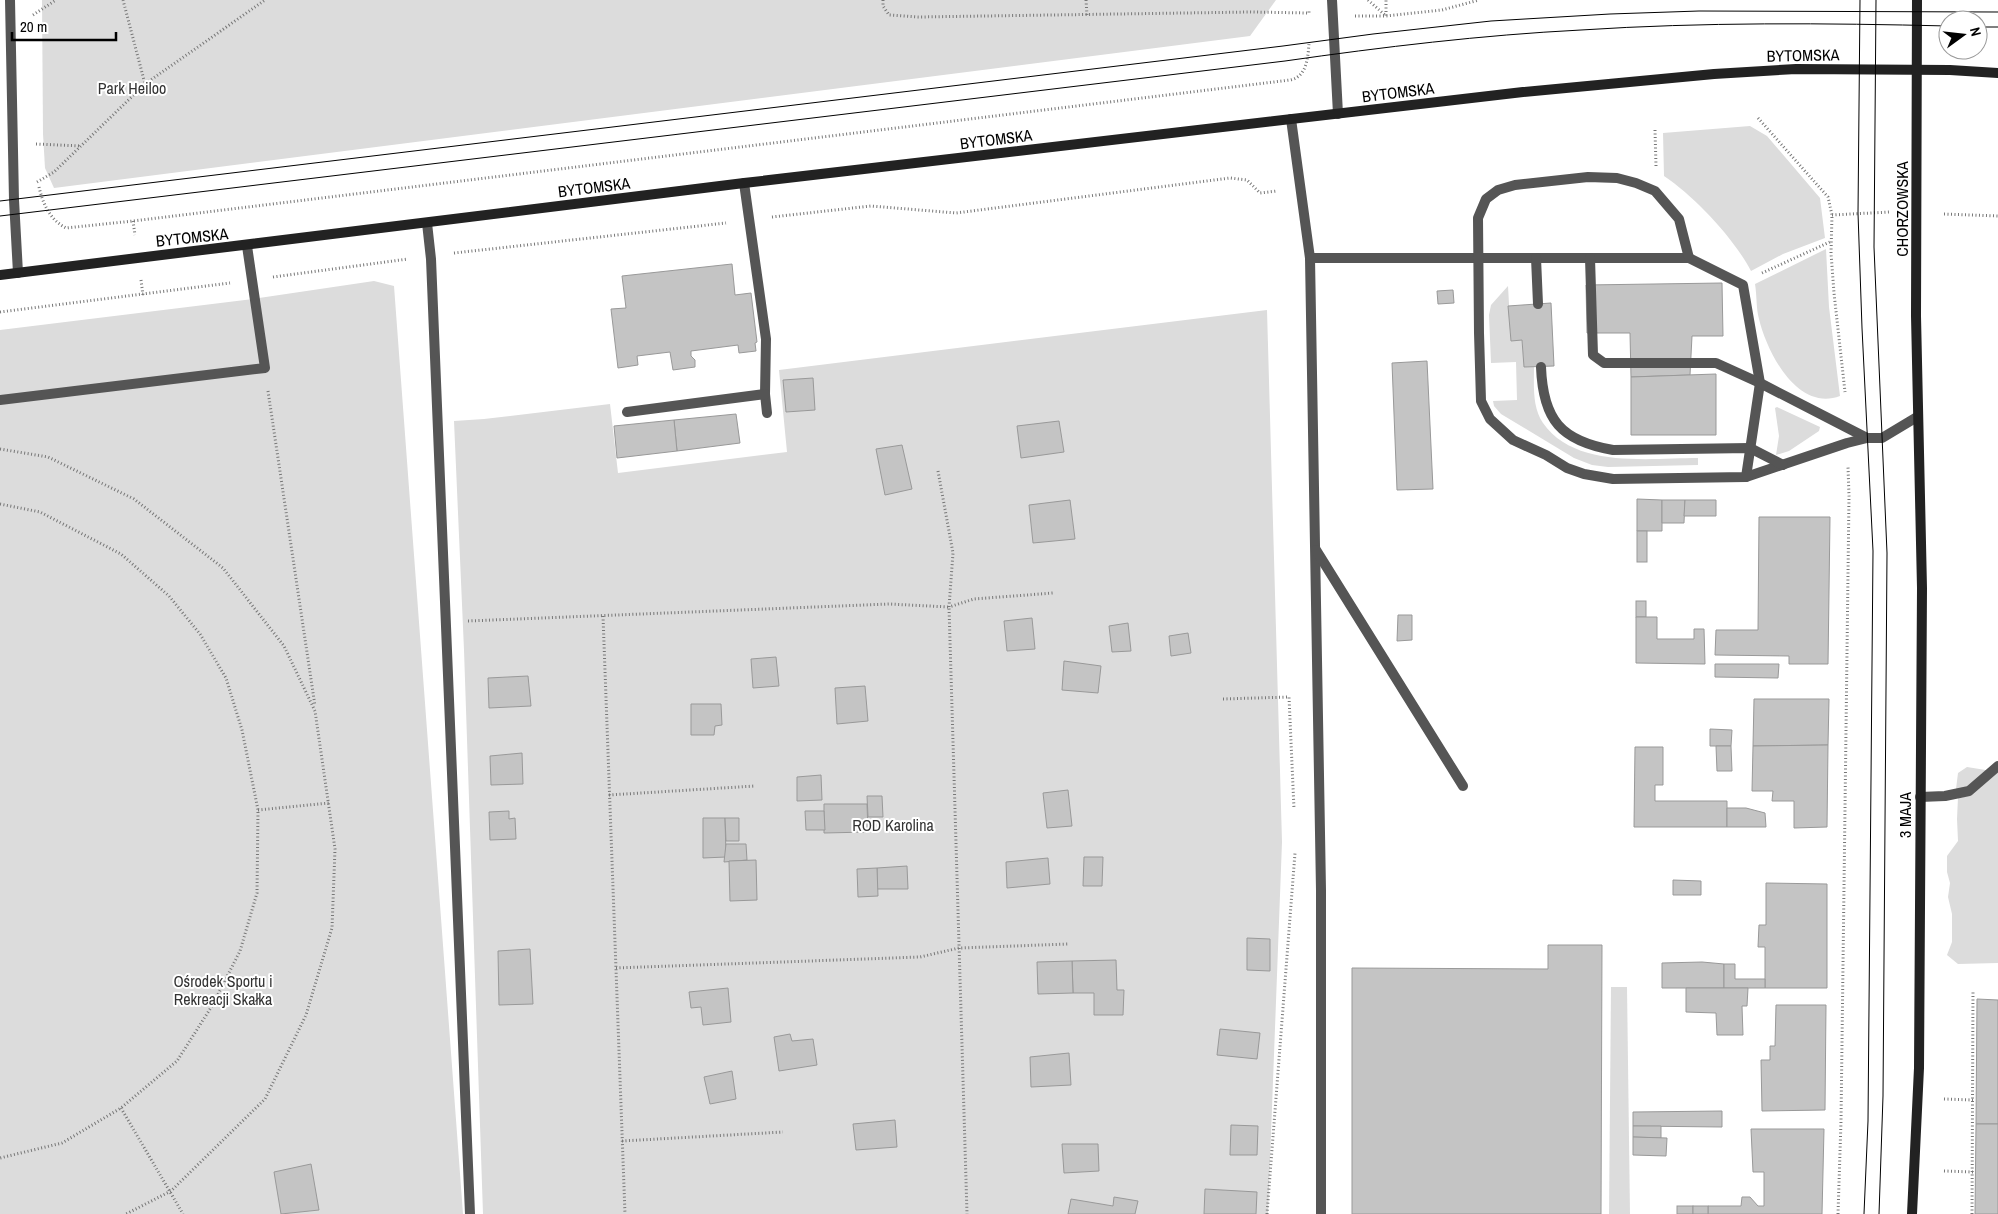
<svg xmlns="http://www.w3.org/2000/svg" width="1998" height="1214" font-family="'Archivo Narrow',sans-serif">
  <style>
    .green { fill: #dcdcdc }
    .building { fill: #c4c4c4; stroke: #999 }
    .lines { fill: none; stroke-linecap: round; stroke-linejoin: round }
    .path { stroke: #777; stroke-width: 3; stroke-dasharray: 1 2.5; stroke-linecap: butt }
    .lane { stroke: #555; stroke-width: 10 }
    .street { stroke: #555; stroke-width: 10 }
    .secondary { stroke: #222; stroke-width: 10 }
    .tram { stroke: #000; stroke-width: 1 }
    .labels { text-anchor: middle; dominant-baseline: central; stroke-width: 4; stroke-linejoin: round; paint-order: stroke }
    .street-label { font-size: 16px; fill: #000; stroke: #fff }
    .park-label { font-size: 16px; fill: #333; stroke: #fff }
  </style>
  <rect width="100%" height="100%" fill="#fff"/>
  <!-- green -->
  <g class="green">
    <polygon points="42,0 1276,0 1250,36 54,188 45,168 43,134"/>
    <path d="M1750 126 1767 136 1820 198 1825 238 1783 254 1751 271C1733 237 1695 197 1664 176L1663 133Z"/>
    <path d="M1826 249 1829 307 1840 396C1797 412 1767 352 1759 319 1756 308 1757 296 1755 284Z"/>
    <polygon points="374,281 394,286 463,1214 0,1214 0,330 253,299"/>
    <path d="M1508 286 1511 340H1522L1524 367H1534C1534 385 1532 407 1543 423 1575 469 1650 458 1698 458V465L1608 467 1592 465 1574 458 1501 414 1494 406 1493 401 1517 400 1516 362 1491 363 1489 315 1491 305Z"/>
    <polygon points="1267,310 1282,842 1268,1214 483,1214 464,650 454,421 484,419 610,404 618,473 787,452 779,370"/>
    <polygon points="1777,407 1820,427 1819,431 1789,451 1776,455 1779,436 1775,408"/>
    <polygon points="1967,767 1998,772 1998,963 1958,964 1947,955 1952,942 1952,914 1948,897 1950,883 1947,872 1947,856 1958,841 1957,819 1958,797 1956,789 1958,773"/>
    <polygon points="1611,987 1627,987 1630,1214 1609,1214"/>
  </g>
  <!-- building -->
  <g class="building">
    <polygon points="732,264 735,295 751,293 757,342 755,343 756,351 739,353 738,345 691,351 691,356 695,360 695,367 673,370 670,352 637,356 638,365 618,368 611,309 626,308 622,276"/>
    <polygon points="1722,283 1723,336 1692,336 1690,375 1631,377 1630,333 1587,333 1586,285"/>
    <polygon points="1453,290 1454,303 1438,304 1437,291"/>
    <polygon points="1551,303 1554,366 1524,367 1522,340 1511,341 1508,306"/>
    <polygon points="1427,361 1433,489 1397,490 1392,363"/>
    <polygon points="1716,374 1716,435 1631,435 1631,377"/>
    <polygon points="813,378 815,410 786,412 783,380"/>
    <polygon points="736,414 740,443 677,451 674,420"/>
    <polygon points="674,420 677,451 617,458 614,426"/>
    <polygon points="1059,421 1064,452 1021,458 1017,426"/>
    <polygon points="902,445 912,489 885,495 876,449"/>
    <polygon points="1637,499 1662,500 1662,531 1637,531"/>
    <polygon points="1070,500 1075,539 1033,543 1029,505"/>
    <polygon points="1662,500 1685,500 1684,523 1662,523"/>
    <polygon points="1685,500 1716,500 1716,516 1684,516"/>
    <polygon points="1759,517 1830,517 1828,664 1789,664 1789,656 1715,655 1716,630 1758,630"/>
    <rect x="1637" y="531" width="10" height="31"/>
    <rect x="1636" y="601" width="10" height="16"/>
    <polygon points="1398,615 1412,615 1412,640 1397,641"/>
    <polygon points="1636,617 1657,617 1657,639 1694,639 1694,629 1704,629 1705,664 1636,663"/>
    <polygon points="1032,618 1035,649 1007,651 1004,621"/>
    <polygon points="1128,623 1131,651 1112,652 1109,626"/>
    <polygon points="1188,633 1191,653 1171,656 1169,636"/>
    <polygon points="776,657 779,686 753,688 751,659"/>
    <polygon points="1064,661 1101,666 1098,693 1062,690"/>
    <polygon points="1715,664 1779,664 1778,678 1715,677"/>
    <polygon points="528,676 531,706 489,708 488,678"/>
    <polygon points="865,686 868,721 837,724 835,688"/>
    <polygon points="1754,699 1829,699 1828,745 1753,746"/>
    <polygon points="691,704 721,704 722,725 715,726 714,735 691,735"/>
    <polygon points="1710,729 1732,730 1731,746 1710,746"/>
    <polygon points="1828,745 1827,827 1794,828 1794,801 1772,801 1773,791 1752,791 1753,746"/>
    <polygon points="1716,746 1731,746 1732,771 1717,771"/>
    <polygon points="1635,747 1663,747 1663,785 1655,785 1655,801 1727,801 1727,827 1634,827"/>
    <polygon points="522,753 523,784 491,785 490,756"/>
    <polygon points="821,775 822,800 797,801 797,777"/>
    <polygon points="1068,790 1072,826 1047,828 1043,793"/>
    <polygon points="867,796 882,796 883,817 868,817"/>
    <polygon points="824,804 867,804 868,832 824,833"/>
    <polygon points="1727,808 1746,808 1765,813 1766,827 1727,827"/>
    <polygon points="509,811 509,819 515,818 516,839 490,840 489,812"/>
    <polygon points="805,811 824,811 825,830 806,830"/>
    <polygon points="703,818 725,818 726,857 703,858"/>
    <polygon points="725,818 739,818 739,841 726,841"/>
    <polygon points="726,844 746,844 747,860 724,862"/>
    <polygon points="1084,857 1103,857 1102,886 1083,886"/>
    <polygon points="1048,858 1050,884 1007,888 1006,862"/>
    <polygon points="756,860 757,900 730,901 729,861"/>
    <polygon points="907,866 908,889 877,889 877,868"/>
    <polygon points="877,868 878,896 858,897 857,869"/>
    <polygon points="1673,880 1701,881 1701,895 1673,895"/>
    <polygon points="1766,883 1827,884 1827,988 1765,988 1765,947 1758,947 1759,925 1766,925"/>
    <polygon points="1247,938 1270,939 1270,971 1247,970"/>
    <polygon points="1548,945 1602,945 1601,1214 1352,1214 1352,968 1548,969"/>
    <polygon points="530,949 533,1004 499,1005 498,951"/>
    <polygon points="1116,960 1117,990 1124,990 1123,1015 1094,1015 1094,993 1073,993 1072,961"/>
    <polygon points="1072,961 1073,993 1038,994 1037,962"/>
    <polygon points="1702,962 1724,964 1724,988 1662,988 1662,963"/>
    <polygon points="1724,964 1735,964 1735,979 1765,979 1765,988 1724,988"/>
    <polygon points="728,988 731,1022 703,1025 701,1007 691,1008 689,992"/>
    <polygon points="1686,988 1748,988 1747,1006 1742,1006 1743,1035 1717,1035 1716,1013 1686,1012"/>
    <polygon points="1977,999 1998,1000 1998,1124 1976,1124"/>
    <polygon points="1776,1005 1826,1005 1825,1110 1762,1111 1761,1060 1770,1060 1770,1046 1775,1046"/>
    <polygon points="1220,1029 1260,1033 1257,1059 1217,1055"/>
    <polygon points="790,1034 792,1041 813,1039 817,1065 779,1071 774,1037"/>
    <polygon points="1069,1053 1071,1085 1031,1087 1030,1057"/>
    <polygon points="732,1071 736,1099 710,1104 704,1077"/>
    <polygon points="1722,1111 1722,1127 1633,1126 1633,1112"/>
    <polygon points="895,1120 897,1147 856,1150 853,1124"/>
    <polygon points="1976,1124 1998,1124 1998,1214 1975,1214"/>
    <polygon points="1231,1125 1258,1126 1257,1155 1230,1155"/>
    <polygon points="1633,1126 1661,1126 1661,1138 1633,1137"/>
    <polygon points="1751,1129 1824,1129 1822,1214 1708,1214 1708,1206 1741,1206 1742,1197 1750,1197 1758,1206 1764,1206 1764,1172 1753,1172"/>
    <polygon points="1633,1137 1667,1138 1666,1156 1633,1155"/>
    <polygon points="1062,1144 1098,1144 1099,1171 1064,1173"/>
    <polygon points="311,1164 319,1210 281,1214 274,1172"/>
    <polygon points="1205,1189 1257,1192 1256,1214 1204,1214"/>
    <polygon points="1114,1197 1138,1201 1135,1214 1068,1214 1071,1199 1113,1206"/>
    <rect x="1677" y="1206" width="16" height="8"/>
    <rect x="1693" y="1206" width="15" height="8"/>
  </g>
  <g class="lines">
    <!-- path -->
    <g class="path">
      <polyline points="123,0 145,84"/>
      <polyline points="883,0 883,6 889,15 918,17 1251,12 1309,13 1309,11"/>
      <polyline points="1086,0 1087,15"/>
      <polyline points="1368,0 1386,16 1442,10 1479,0"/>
      <polyline points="33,15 56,0"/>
      <polyline points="1355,16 1386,16 1386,0"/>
      <polyline points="1758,118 1828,197 1832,215 1831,253 1834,293 1845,392"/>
      <polyline points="1655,130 1656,166"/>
      <polyline points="36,144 81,146"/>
      <polyline points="37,182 54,172 145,84 265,0"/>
      <path d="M39 187C43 204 50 220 66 228L133 221 1290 80C1307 77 1308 57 1309 43"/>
      <polyline points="1944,214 1998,216"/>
      <polyline points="1832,215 1890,212"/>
      <polyline points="772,217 871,206 956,213 1230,178 1247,180 1260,193 1277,191"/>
      <polyline points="133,221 135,235"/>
      <polyline points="454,253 726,223"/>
      <polyline points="1762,273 1832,241"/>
      <polyline points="273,277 408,259"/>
      <polyline points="141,280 143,295"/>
      <polyline points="0,312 230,283"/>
      <polyline points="268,391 315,706"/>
      <polyline points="0,449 48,457 134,499 223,568 284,646 315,711 335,849 332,928 306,1015 265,1099 171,1191 126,1214"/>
      <polyline points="938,471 953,553 949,607 974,599 1053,593"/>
      <polyline points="0,504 40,512 121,554 169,596 200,634 226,678 242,730 258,810 257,893 240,951 212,1006 177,1061 121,1108 62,1143 0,1158"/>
      <polyline points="603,616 625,1214"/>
      <polyline points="468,621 889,604 949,607 967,1214"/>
      <polyline points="1223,699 1289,697 1294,809"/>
      <polyline points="609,795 755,786"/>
      <polyline points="258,810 329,803"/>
      <polyline points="616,968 920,957 959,948 1069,944"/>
      <polyline points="1944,1099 1973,1100"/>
      <polyline points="121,1108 183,1214"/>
      <polyline points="622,1141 783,1132"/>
      <polyline points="1944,1171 1973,1172"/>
      <polyline points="1267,1214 1295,853"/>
      <polyline points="1838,1214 1841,1121 1849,496 1848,467"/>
      <polyline points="1972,1214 1973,990"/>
    </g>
    <!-- lane -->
    <g class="lane">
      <polyline points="1332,0 1338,114"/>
      <polyline points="1291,119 1310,258 1321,890 1321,1214"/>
      <polyline points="744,183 766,339 765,394 767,413"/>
      <polyline points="427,223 431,259 470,1214"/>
      <polyline points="1310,258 1689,258 1743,285 1760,383 1746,477"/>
      <polyline points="1536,258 1538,304"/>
      <polyline points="1590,258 1593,355 1604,363 1716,363 1760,383 1867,438"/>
      <polyline points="1689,258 1679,219 1655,191 1636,183 1617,178 1588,177 1515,185 1498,190 1486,199 1478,218 1479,333 1481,401 1490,419 1513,440 1546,455 1567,468 1584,474 1613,479 1746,477 1847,443 1867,438 1882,438 1917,417"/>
      <path d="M1541 367C1543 420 1561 441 1613 450L1750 448 1783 465"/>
      <polyline points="0,400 265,368 247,246"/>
      <polyline points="627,412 765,394"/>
      <polyline points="1316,550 1463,786"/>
      <polyline points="1920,797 1945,796 1969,791 1998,766"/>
    </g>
    <!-- street -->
    <polyline class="street" points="10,0 14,200 18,273"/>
    <!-- secondary -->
    <g class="secondary">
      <polyline points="0,275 744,183 1523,92 1714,74 1796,69 1950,70 1998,73"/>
      <polyline points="1912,1214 1919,1068 1922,588 1916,316 1917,0"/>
    </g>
    <!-- tram -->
    <g class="tram">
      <polyline points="1860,0 1858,213 1862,328 1873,551 1868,1121 1864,1214"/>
      <polyline points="1876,0 1874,247 1887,553 1883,1096 1879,1214"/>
      <polyline points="1978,27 1998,27"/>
      <polyline points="0,201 1283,46 1373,34 1491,21 1610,14 1699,11 1998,12"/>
      <path d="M0 216 1285 61C1383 47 1482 35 1581 30 1703 22 1826 23 1948 26"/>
    </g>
  </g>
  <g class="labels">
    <!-- street labels -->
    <g class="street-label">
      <text transform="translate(1803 55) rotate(-1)">BYTOMSKA</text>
      <text transform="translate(1398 92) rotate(-7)">BYTOMSKA</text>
      <text transform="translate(996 139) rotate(-7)">BYTOMSKA</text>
      <text transform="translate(594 187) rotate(-7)">BYTOMSKA</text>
      <text transform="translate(1902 209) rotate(-90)">CHORZOWSKA</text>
      <text transform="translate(192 237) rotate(-6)">BYTOMSKA</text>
      <text transform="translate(1905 815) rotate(-90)">3 MAJA</text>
    </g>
    <!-- park labels -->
    <g class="park-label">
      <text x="132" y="88">Park Heiloo</text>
      <text x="893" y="825">ROD Karolina</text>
      <text x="223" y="981">Ośrodek Sportu i<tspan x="223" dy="18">Rekreacji Skałka</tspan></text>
    </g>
  </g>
  <!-- north arrow -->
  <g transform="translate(1963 35) rotate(75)"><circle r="24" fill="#ffffff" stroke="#999999"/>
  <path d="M0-4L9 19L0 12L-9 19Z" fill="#000000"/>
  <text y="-8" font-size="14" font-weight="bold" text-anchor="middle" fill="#000000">N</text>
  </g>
  <!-- scale -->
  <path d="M12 32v8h104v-8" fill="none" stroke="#000000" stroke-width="2.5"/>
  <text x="20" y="32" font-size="15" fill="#000000" stroke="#ffffff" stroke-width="4" paint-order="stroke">20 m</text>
</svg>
